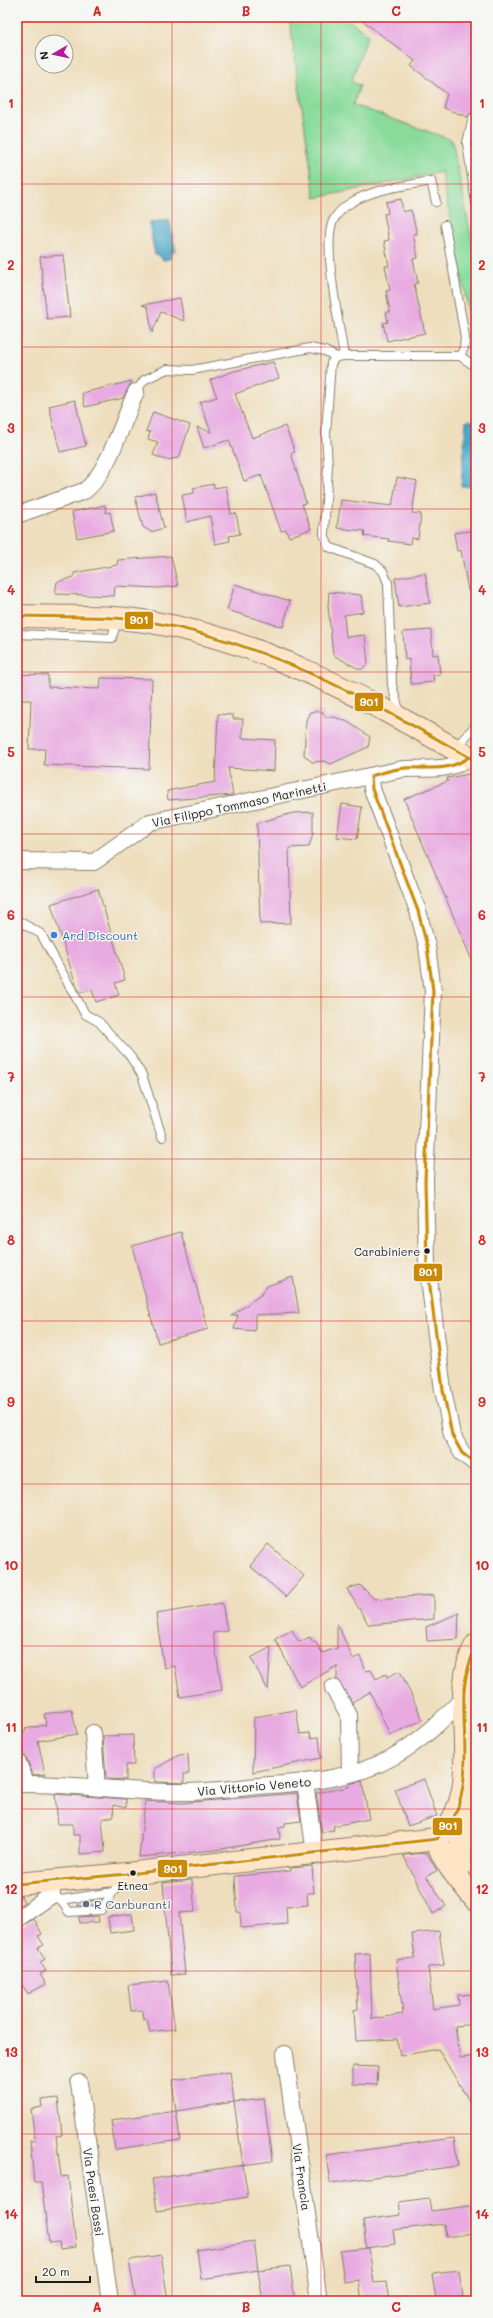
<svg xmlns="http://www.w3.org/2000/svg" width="493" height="2318" font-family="Mali,sans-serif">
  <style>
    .green { fill: #8adb9b; stroke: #537c5c }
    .water { fill: #4aa7c8; stroke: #336272 }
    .building { fill: #e8aae1 }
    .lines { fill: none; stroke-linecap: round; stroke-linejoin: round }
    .service-casing { stroke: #857d6c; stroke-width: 10 }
    .minor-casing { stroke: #857d6c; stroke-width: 18 }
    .secondary-casing { stroke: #857d6c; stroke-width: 24 }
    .service { stroke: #fff; stroke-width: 8 }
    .minor { stroke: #fff; stroke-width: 16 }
    .secondary { stroke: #ffe4c6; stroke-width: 22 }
    .bus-1-casing { stroke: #f6f6f2; stroke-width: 6 }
    .bus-1 { stroke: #cb8a06; stroke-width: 3 }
    .grid { fill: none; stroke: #d62828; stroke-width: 1; stroke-opacity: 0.55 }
    .shop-dot { fill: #3f7fe0; stroke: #f6f6f2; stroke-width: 1.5 }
    .bus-dot { fill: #1c1c1c; stroke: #f6f6f2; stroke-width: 1.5 }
    .service-dot { fill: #5c6f8a; stroke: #f6f6f2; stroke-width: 1.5 }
    .labels { text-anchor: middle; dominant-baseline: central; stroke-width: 3; stroke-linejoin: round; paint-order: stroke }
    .bus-label { font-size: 11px; fill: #1c1c1c; stroke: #f6f6f2; text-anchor: end }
    .street-label { font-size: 12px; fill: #1c1c1c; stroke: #f6f6f2 }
    .shop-label { font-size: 12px; fill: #366cbe; stroke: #f6f6f2; text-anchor: start }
    .service-label { font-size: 12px; fill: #4e5e75; stroke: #f6f6f2; text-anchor: start }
    .line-badge { stroke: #f6f6f2; stroke-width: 1.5 }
    .badge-label { font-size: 11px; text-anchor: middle; font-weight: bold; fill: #fff }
    .neatline { fill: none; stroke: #d62828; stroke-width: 1.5 }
    .grid-label { font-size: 13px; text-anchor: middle; font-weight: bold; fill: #d62828 }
  </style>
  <rect width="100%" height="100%" fill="#f6f6f2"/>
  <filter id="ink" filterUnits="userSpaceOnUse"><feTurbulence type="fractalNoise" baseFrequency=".025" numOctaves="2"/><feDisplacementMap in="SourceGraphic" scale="8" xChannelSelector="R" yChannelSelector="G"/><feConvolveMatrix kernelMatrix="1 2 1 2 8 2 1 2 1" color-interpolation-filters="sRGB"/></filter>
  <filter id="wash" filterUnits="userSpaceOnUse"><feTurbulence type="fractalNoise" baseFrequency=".012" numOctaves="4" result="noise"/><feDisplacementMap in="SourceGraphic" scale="16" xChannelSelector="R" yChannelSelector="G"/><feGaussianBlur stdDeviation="0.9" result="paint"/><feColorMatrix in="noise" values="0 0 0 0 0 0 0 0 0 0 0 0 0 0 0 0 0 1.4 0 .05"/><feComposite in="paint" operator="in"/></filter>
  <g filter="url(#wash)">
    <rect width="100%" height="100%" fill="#eedebd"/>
    <!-- green -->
    <polygon class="green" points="289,17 345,17 368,35 351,82 360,85 353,105 452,140 476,262 476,349 441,172 315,198"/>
    <!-- water -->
    <g class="water">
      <polygon points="169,219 176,251 173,251 170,259 163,260 158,255 155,255 149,223"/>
      <polygon points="466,421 476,422 476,487 461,486"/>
    </g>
    <g id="blocks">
      <!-- building -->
      <g class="building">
        <polygon points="358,17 476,17 476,114 471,113 468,117 443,108 447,94 411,66 415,61"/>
        <polygon points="401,199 403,212 411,210 417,234 413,234 418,258 413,259 418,283 414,284 425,333 387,341 383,323 388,322 386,312 390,312 386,291 390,290 385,266 389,266 384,241 389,240 384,214 388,213 386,202"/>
        <polygon points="63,255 70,317 47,319 40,257"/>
        <polygon points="180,298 184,321 161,312 152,333 148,307 142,305"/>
        <polygon points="273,362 279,378 235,394 252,438 285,426 295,452 291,453 306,503 302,504 311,529 289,537 286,530 281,531 261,475 244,481 229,440 204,448 197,427 211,432 200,402 217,397 210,380 234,371"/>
        <polygon points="132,381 123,398 85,407 82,393"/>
        <polygon points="75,400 86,446 60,452 49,406"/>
        <polygon points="153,412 190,425 179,458 166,460 153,455 158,442 148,439 150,432 146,431"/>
        <polygon points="397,477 417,481 412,513 421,514 418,539 411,538 410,544 388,541 389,539 364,536 365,531 337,528 341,500 392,506"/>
        <polygon points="214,484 214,488 226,486 231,514 236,513 240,534 229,536 230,541 215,544 210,516 187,522 182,495 194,493 193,488"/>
        <polygon points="155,492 164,528 151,532 143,527 135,497"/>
        <polygon points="105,505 106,513 110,512 114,531 77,538 72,512"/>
        <polygon points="476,530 476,591 468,591 461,550 457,551 454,533"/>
        <polygon points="171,556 178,586 159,588 115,586 114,596 55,594 57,582 74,577 74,573 117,565 118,560"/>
        <polygon points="425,573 430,603 399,607 395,578"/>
        <polygon points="235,584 290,601 283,627 227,610"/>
        <polygon points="329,592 361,595 363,612 344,615 346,637 365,635 368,663 361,670 333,655 328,606"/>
        <polygon points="431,630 433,655 438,654 440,674 433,675 434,682 411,684 409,659 405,660 403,632"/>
        <polygon points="17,674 48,675 48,687 100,689 101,678 152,679 149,769 44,765 45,749 29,749 31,700 17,700"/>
        <polygon points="317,711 323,712 325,717 334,717 348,722 370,737 368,747 331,764 324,761 312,762 304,755 306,720 310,712"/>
        <polygon points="218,714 233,715 233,719 243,719 242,738 275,740 274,771 228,768 233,795 168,800 167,791 215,782"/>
        <polygon points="469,774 476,792 476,970 404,799 448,781 447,778"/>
        <polygon points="342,804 362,807 357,839 337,837"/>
        <polygon points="313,812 313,833 309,847 289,848 291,923 260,924 257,823 293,813"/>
        <polygon points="98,889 125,980 115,983 119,995 96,1002 92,990 80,993 76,985 51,904"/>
        <polygon points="181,1232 208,1329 158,1343 132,1246"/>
        <polygon points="293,1277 299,1313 255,1315 255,1331 234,1329 238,1315 231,1316 262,1294 267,1286"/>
        <polygon points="268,1544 304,1576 286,1597 250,1566"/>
        <polygon points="360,1585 374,1599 434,1595 434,1619 369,1625 347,1589"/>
        <polygon points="222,1603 227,1631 213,1633 222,1690 180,1697 175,1666 164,1668 156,1614"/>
        <polygon points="459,1613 458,1639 427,1641 426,1627"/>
        <polygon points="337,1623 353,1659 360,1656 366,1671 371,1670 376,1679 386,1674 387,1677 400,1671 423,1720 390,1735 370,1692 352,1702 337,1680 337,1666 300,1687 275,1639 292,1630 299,1642 310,1637 313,1642 315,1641 322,1653 337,1648"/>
        <polygon points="271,1647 268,1690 251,1658"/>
        <polygon points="72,1710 77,1734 38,1741 45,1774 33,1775 26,1757 17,1752 17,1737 25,1732 25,1729 46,1725 44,1714"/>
        <polygon points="296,1710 300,1734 310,1733 311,1738 319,1737 321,1758 253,1772 254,1717"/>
        <polygon points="133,1735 134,1765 126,1765 126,1780 106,1779 103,1736"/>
        <polygon points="188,1754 189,1774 184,1774 184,1783 155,1782 155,1769 179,1755"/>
        <polygon points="424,1779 437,1816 408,1826 395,1789"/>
        <polygon points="362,1781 369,1819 333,1826 334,1830 322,1832 316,1793 349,1787 348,1784"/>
        <polygon points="297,1793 301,1821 285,1823 285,1826 279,1827 280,1839 216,1850 139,1857 145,1801 182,1803"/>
        <polygon points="55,1794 126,1799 126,1808 113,1805 114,1816 102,1819 105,1852 80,1854 80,1835 73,1835 73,1824 58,1824"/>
        <polygon points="427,1853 437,1871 426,1876 446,1906 433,1914 403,1855"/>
        <polygon points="312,1866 314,1893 307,1893 308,1905 286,1907 287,1924 241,1928 240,1912 237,1912 235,1876 291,1871 291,1868"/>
        <polygon points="192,1880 195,1912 179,1913 185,1974 171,1975 163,1883"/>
        <polygon points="17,1896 21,1896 24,1902 17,1907"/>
        <polygon points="97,1900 97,1905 78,1906 78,1903"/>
        <polygon points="132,1914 134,1930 110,1933 108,1917"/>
        <polygon points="98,1916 99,1922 80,1923 79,1917"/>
        <polygon points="34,1919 42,1934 38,1936 44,1945 38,1948 45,1959 40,1962 46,1971 40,1974 46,1984 28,1994 17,1977 17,1928"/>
        <polygon points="439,1931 444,1965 428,1967 433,2009 459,2005 458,1995 476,1994 476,2024 455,2026 460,2058 476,2056 476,2112 438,2049 400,2056 397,2039 356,2041 354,2010 358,2009 355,1954 370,1953 372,2019 403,2014 396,1960 415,1958 412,1934"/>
        <polygon points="168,1981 175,2029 150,2032 147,2019 143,2020 142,2010 131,2011 128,1985"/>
        <polygon points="353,2066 378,2067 377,2085 353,2084"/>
        <polygon points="230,2072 234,2102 176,2111 172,2080"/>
        <polygon points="58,2098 62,2135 56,2136 61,2177 68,2176 76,2247 60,2249 59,2242 49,2243 41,2182 34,2182 30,2141 35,2141 31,2109 42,2107 41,2100"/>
        <polygon points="264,2099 272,2161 243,2165 234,2102"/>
        <polygon points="176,2111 180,2140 115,2149 111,2120"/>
        <polygon points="454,2138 458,2166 330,2183 326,2155"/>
        <polygon points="243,2165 248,2197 157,2211 152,2179"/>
        <polygon points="429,2198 431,2211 470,2206 473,2233 446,2237 444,2224 393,2230 395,2244 366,2248 363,2220 401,2215 399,2202"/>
        <polygon points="254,2241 258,2270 201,2279 197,2250"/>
        <polygon points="369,2248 374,2283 386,2282 389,2301 362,2301 359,2280 344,2282 340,2251"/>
        <polygon points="161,2255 168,2301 136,2301 129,2260"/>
        <polygon points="290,2266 295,2301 263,2301 258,2270"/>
        <polygon points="459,2270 463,2297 436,2301 432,2273"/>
      </g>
    </g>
  </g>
  <g filter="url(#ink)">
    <use href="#blocks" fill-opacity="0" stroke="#857d6c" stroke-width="1"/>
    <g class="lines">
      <defs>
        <g id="service">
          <polyline points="473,118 467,143 476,204"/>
          <polyline points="445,225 465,337 464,348 460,356"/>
          <path d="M344 356C340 328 322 244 333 221 337 213 345 206 352 202 375 188 406 186 431 181L436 202"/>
          <polyline points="136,392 144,380 167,369 192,370 310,348 325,351 336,357"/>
          <polyline points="17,634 112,638 117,619"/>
          <polyline points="400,714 392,685 388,583 383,571 375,564 329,547 324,534 328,466 326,433 331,363 336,357 344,356 460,356 476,367"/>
          <polyline points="455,748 476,725"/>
          <polyline points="17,920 41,934 85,1014 99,1022 130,1056 142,1075 162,1137"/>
          <polyline points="52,1895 61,1900 113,1892 124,1878"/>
          <polyline points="61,1900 69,1912 101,1910 113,1892"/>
        </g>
        <g id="minor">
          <path d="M17 515 84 491C107 476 124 418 136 392"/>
          <polyline points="371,776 372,789 418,911 427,946 433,991 425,1181 427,1263 443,1390 452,1435 462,1453 476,1464"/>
          <path d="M17 861 94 862 150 822 403 769C424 768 453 772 469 757"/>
          <polyline points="333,1688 349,1715 350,1774"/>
          <polyline points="93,1733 97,1787"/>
          <polyline points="17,1761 27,1784"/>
          <polyline points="305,1782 315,1854"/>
          <path d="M17 1784C71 1783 124 1792 177 1792 208 1793 240 1787 271 1785 311 1782 355 1778 391 1758 420 1742 442 1721 465 1696"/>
          <polyline points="17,1919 52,1895 51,1881"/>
          <polyline points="285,2054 319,2301"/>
          <polyline points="79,2083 110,2301"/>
        </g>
        <g id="secondary">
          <path d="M17 616C61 617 107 615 150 622 268 641 373 703 476 761"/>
          <path d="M437 1839C442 1862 461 1881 476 1900"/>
          <polyline points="460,1867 461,1844 471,1801"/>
          <path d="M17 1884 127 1874 437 1839C492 1788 444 1702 476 1645"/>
        </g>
      </defs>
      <!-- service casing -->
      <use href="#service" class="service-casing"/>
      <!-- minor casing -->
      <use href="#minor" class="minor-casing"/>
      <!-- secondary casing -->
      <use href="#secondary" class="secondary-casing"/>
      <!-- service -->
      <use href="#service" class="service"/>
      <!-- minor -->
      <use href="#minor" class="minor"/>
      <!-- secondary -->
      <use href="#secondary" class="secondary"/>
      <defs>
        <g id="bus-1">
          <path d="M17 616C61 617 106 615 150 622 268 642 373 703 476 761"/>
          <path d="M469 757C449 772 428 767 405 768 393 769 382 773 371 776L372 789 418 911 427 946 433 991 425 1181 427 1263 443 1390 452 1435 462 1453 476 1464"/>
          <path d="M17 1884 127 1874 437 1839C442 1832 450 1825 454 1817 472 1777 462 1734 464 1692 465 1675 470 1661 476 1645"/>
        </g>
      </defs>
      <!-- bus-1 casing -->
      <use href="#bus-1" class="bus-1-casing"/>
      <!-- bus-1 -->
      <use href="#bus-1" class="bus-1"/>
    </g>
  </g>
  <!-- grid -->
  <path class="grid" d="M172 17V2301M321 17V2301M17 184H476M17 347H476M17 509H476M17 672H476M17 834H476M17 997H476M17 1159H476M17 1321H476M17 1484H476M17 1646H476M17 1809H476M17 1971H476M17 2134H476"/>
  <!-- markers -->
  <circle class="shop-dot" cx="54" cy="935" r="4"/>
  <g class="bus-dot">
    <circle cx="427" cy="1251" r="3.5"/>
    <circle cx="133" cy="1873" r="3.5"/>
  </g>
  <circle class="service-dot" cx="86" cy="1904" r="4"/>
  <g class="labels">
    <!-- bus labels -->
    <g class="bus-label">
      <text x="420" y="1251">Carabiniere</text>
      <text x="133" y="1885" text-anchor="middle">Etnea</text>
    </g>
    <!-- street labels -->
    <g class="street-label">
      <text transform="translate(239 804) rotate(-12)">Via Filippo Tommaso Marinetti</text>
      <text transform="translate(254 1786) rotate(-5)">Via Vittorio Veneto</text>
      <text transform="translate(302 2177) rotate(82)">Via Francia</text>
      <text transform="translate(94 2192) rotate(82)">Via Paesi Bassi</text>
    </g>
    <!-- shop labels -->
    <g class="shop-label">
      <text x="62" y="935">Ard Discount</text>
    </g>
    <!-- service labels -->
    <g class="service-label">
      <text x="94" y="1904">R Carburanti</text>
    </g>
  </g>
  <g class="line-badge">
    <rect x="124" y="611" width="30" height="19" rx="4" fill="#cb8a06"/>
    <rect x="354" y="692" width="30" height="20" rx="4" fill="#cb8a06"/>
    <rect x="413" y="1263" width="30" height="19" rx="4" fill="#cb8a06"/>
    <rect x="432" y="1817" width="31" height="19" rx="4" fill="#cb8a06"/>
    <rect x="157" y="1859" width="31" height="19" rx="4" fill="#cb8a06"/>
  </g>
  <g class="badge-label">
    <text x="139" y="624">901</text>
    <text x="369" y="706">901</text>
    <text x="428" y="1276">901</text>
    <text x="448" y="1830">901</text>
    <text x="173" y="1873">901</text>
  </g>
  <!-- margin -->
  <rect width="493" height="2318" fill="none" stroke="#f6f6f2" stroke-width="44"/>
  <!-- north arrow -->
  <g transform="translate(54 54) rotate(261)"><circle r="19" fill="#f6f6f2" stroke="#9f9f9c"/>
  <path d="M0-3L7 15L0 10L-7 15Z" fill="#b5179e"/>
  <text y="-6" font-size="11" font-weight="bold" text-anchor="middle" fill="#1c1c1c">N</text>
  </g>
  <!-- scale -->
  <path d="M36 2276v6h54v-6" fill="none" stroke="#1c1c1c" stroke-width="2"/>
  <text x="42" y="2276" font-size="12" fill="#1c1c1c" stroke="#f6f6f2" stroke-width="3" paint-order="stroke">20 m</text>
  <rect x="22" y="22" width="449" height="2274" class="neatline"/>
  <g class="grid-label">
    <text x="97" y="16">A</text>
    <text x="246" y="16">B</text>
    <text x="396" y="16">C</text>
    <text x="11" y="108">1</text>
    <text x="482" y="108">1</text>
    <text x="11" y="270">2</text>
    <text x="482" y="270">2</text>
    <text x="11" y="433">3</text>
    <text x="482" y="433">3</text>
    <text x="11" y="595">4</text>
    <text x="482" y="595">4</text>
    <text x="11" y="757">5</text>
    <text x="482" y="757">5</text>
    <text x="11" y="920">6</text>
    <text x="482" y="920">6</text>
    <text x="11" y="1082">7</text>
    <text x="482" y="1082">7</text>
    <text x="11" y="1245">8</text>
    <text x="482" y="1245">8</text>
    <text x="11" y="1407">9</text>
    <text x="482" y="1407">9</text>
    <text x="11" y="1570">10</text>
    <text x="482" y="1570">10</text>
    <text x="11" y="1732">11</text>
    <text x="482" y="1732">11</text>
    <text x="11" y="1894">12</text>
    <text x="482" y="1894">12</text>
    <text x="11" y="2057">13</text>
    <text x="482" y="2057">13</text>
    <text x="11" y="2219">14</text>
    <text x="482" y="2219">14</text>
    <text x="97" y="2312">A</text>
    <text x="246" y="2312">B</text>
    <text x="396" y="2312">C</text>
  </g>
</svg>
